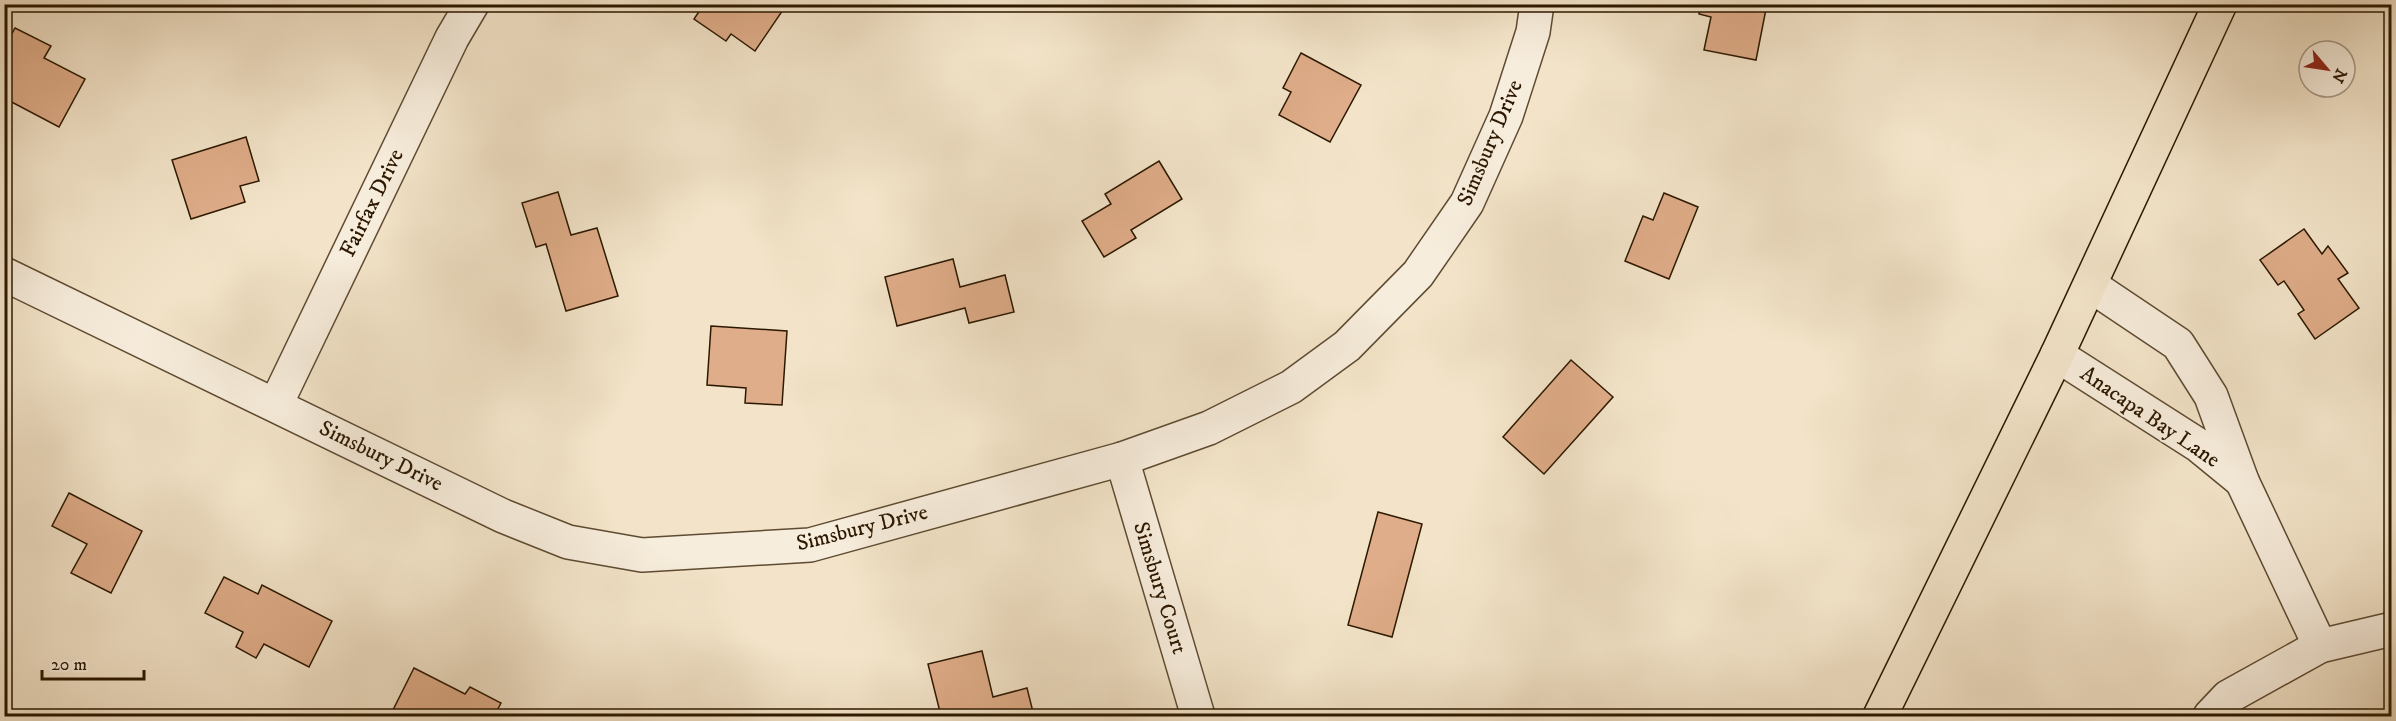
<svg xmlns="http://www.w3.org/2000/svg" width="2396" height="721" font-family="'IM FELL DW Pica',serif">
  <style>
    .building { fill: #dfad89; stroke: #2c1800; stroke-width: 1.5 }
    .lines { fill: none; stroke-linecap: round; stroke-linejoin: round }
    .street-casing { stroke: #5e4b32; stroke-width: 36 }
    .primary-casing { stroke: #2c1800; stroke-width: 36 }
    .street { stroke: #f7eddc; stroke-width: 33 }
    .primary { stroke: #f3e4c9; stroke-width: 33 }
    .labels { text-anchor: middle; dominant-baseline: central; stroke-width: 4.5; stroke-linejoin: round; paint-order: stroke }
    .street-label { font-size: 22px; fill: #2c1800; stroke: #f7eddc }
  </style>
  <rect width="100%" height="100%" fill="#f3e4c9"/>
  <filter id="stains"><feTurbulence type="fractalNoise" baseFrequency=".00333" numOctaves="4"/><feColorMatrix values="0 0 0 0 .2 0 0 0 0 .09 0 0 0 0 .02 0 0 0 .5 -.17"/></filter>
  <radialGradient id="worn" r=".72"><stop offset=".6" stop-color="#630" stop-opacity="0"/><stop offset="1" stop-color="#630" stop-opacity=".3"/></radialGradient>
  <!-- building -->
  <g class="building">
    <polygon points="704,4 787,4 755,51 731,34 726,41 694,19"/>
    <polygon points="1700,4 1767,4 1756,60 1704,50 1711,17 1699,14"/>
    <polygon points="15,28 51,46 44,58 85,79 59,127 4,98 4,48"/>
    <polygon points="1301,53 1361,85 1330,142 1279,115 1291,92 1283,88"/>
    <polygon points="246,137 259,181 240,186 245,202 191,219 172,160"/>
    <polygon points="1159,161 1182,199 1131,230 1136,238 1104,257 1082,221 1111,204 1105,194"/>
    <polygon points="558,192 571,235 597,228 618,296 566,311 546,244 536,247 522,203"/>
    <polygon points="1664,193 1698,207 1669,279 1625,261 1643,216 1653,220"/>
    <polygon points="2304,229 2322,254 2328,246 2348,273 2338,279 2359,308 2315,339 2298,314 2304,310 2284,281 2278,285 2260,260"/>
    <polygon points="953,259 960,287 1005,275 1014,312 969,323 965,308 897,326 885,277"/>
    <polygon points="711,326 787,331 782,405 745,403 746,388 707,385"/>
    <polygon points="1571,360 1613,397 1544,474 1503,437"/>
    <polygon points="69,493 142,531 111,593 71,573 87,544 52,526"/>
    <polygon points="1378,512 1422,524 1392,637 1348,625"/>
    <polygon points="224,577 258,594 262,585 332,621 309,667 264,644 256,658 236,647 243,632 205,613"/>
    <polygon points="982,651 993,697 1027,688 1034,716 941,716 928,664"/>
    <polygon points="414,668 465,694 470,687 501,703 494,716 406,716 393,710"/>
    <polygon points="705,711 705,716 665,716"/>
  </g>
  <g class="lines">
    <defs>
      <g id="street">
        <polyline points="4,274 503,516 568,542 642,555 810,545 1122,459 1209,428 1291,387 1347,346 1418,274 1467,203 1506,116 1533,32 1537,4"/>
        <polyline points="2090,285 2178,344 2211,396 2242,481 2320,646"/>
        <polyline points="2057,355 2198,445 2242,481"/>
        <polyline points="276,404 452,38 472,4"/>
        <polyline points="1122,459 1198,716"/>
        <polyline points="2210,716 2228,697 2320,646 2392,629"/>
      </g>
      <polyline id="primary" points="1880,716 2057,355 2220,4"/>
    </defs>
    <!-- street casing -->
    <use href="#street" class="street-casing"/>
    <!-- primary casing -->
    <use href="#primary" class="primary-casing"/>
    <!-- street -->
    <use href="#street" class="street"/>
    <!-- primary -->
    <use href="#primary" class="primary"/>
  </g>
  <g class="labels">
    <!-- street labels -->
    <g class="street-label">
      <text transform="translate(1490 143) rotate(-67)">Simsbury Drive</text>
      <text transform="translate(372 203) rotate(-64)">Fairfax Drive</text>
      <text transform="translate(2150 417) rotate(34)">Anacapa Bay Lane</text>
      <text transform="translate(381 456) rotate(26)">Simsbury Drive</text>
      <text transform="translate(862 528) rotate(-14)">Simsbury Drive</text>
      <text transform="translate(1160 588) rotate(73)">Simsbury Court</text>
    </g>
  </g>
  <!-- margin -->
  <rect width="2396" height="721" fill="none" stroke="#f3e4c9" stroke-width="24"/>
  <rect x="6" y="6" width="2384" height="709" fill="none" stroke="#2c1800" stroke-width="3"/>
  <rect x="12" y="12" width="2372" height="697" fill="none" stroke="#2c1800" stroke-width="1.5"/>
  <!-- north arrow -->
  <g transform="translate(2327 69) rotate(119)"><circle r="28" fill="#f7eddc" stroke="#a69884" stroke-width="1.5"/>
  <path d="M0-4.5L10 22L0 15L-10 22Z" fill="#8f2418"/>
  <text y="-9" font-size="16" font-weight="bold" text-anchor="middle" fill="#2c1800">N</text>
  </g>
  <!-- scale -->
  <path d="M42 670v9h102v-9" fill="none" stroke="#2c1800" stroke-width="3"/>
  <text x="51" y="670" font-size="18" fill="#2c1800" stroke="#f7eddc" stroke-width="4.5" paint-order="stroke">20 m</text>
  <rect width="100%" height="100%" filter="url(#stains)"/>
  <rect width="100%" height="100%" fill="url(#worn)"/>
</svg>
